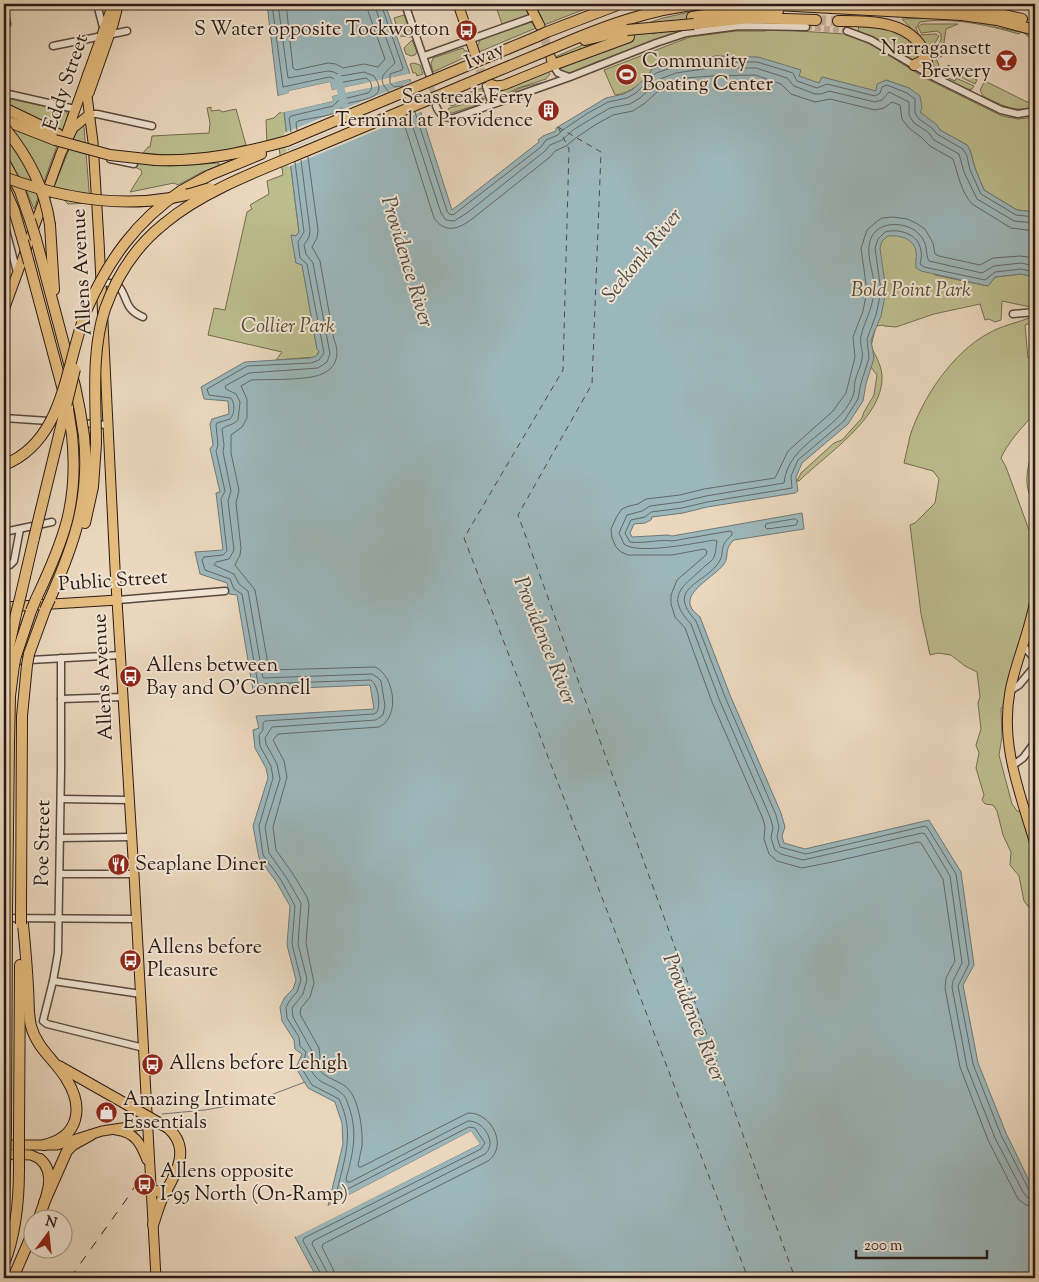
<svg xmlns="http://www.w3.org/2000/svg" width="1039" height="1282" font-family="'Sorts Mill Goudy',serif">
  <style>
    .green { fill: #bcbd8d; stroke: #726c50 }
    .water { fill: #9cb7bb; stroke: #6e7878 }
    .pier { fill: #ead7bd }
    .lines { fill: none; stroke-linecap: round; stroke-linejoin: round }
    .shore { stroke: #626868; stroke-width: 1 }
    .stream { stroke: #6e7878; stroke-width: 1 }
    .river { stroke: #9cb7bb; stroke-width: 8 }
    .ferry { stroke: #4c4946; stroke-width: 1; stroke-dasharray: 6 5; stroke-linecap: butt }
    .minor-tunnel { stroke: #c3b19b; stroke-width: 6; stroke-dasharray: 6 3; stroke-linecap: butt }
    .major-tunnel { stroke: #c3b19b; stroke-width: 9; stroke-dasharray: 9 4.5; stroke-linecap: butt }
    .highway-tunnel { stroke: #c3b19b; stroke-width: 10; stroke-dasharray: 10 5; stroke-linecap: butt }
    .minor-casing { stroke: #59493e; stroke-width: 9 }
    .major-casing { stroke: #291a14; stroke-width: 11 }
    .highway-casing { stroke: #291a14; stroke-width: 12 }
    .minor { stroke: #f1e5d4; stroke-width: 6 }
    .major { stroke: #e5bc7e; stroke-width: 9 }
    .highway { stroke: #e5bc7e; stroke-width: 10 }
    .rail { stroke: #291a14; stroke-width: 1; stroke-dasharray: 9 9; stroke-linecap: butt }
    .highway-bridge-casing { stroke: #291a14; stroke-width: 12; stroke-linecap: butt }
    .highway-bridge { stroke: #e5bc7e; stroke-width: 10 }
    .labels { text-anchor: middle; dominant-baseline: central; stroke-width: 4; stroke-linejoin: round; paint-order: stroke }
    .poi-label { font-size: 20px; fill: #291a14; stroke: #f1e5d4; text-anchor: start }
    .street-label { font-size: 20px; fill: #291a14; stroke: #f1e5d4 }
    .park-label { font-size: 20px; font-style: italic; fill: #554b38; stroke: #f1e5d4 }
    .water-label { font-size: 21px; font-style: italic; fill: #4c4946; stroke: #f1e5d4 }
  </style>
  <rect width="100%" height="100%" fill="#ead7bd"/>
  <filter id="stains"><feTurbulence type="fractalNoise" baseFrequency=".004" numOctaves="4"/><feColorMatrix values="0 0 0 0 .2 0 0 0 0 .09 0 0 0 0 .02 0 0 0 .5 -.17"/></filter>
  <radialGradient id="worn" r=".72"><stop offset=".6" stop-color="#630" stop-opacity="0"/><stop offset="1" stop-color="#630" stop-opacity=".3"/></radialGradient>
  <!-- green -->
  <g class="green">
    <polygon points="495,4 523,4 529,15 502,24"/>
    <polygon points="532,4 598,4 544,25 541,16"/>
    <polygon points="690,12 694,21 639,26 663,18"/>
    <polygon points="404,15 411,34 411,37 400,36 394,18"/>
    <path d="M928 18 992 23 995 27 1035 35V38L1027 36 1026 34 1021 32 1019 34C987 25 953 17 920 22L916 28 919 35 936 34 939 36 932 48 940 68 939 73 936 72 926 44 902 19Z"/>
    <polygon points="531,22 536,28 479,52 477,48 480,40"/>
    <polygon points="859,24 889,28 915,42 921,57 914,60 910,59 874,38 858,31"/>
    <polygon points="922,24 958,24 946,29 942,56 938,58 934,49 941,40 941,34 937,31 921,33 918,27"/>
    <polygon points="707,25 596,62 568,74 561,72 560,67 631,33 652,31 653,34 664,30"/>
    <path d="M768 29 845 34 856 37 872 44 923 77 1002 116 1018 119 1035 117V212L1017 210 984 190 975 168 970 150 967 145 940 130 936 125 923 116 905 87 886 80 876 92 822 77 819 84 717 56 672 62 652 69C646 82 630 93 615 95L604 70 690 37 735 31H766Z"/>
    <polygon points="625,34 556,61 555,57 585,44"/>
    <polygon points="412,40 417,52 415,55 411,56 406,54 404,48"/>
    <polygon points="463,48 464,50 469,52 470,55 433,72 431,64 433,58"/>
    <polygon points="414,63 420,65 423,74 417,76 416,73 413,73 410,64"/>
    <polygon points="948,65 977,80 975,84 947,70"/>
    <polygon points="548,71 550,74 546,79 518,88 496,99 494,97 493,94"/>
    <polygon points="944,76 955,81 956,78 974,86 972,89 968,90 943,78"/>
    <polygon points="553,80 500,98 523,87"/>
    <path d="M985 81 1027 102 1032 101 1035 96V107C1015 113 1001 105 983 96L980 90Z"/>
    <polygon points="482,88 484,92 470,98 462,103 451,106 447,100"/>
    <polygon points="480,95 485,96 486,99 483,99 483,103 452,113 447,112 449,108 461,105 474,97 483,99"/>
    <polygon points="11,99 66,111 68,115 62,132 9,106"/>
    <path d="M211 107V111L220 110 222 112 236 109 246 145C211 155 180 157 143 153L148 147H150L152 136 209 133 210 123 207 108Z"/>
    <polygon points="284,112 299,232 296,236 292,235 296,263 302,264 317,349 319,351 316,357 276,360 282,352 208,335 214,308 225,310 247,212 252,209 250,205 269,194 267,181 283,175 278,141 267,143 266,120 274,118 279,113"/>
    <polygon points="4,123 57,146 34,209 27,192 4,151"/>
    <polygon points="83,125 84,127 90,203 68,204 53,189 76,132"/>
    <polygon points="138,163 170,166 219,163 219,166 202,172 178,185 174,183 130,192 142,173 141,170 135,167"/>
    <path d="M903 229 935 275 988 286 995 277 1021 274 1035 277V308L1002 301 1001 320 995 322 989 319 985 320 980 304 934 314 896 327 884 326V325L876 326 871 346C875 355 881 364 882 375 885 417 825 455 799 481H797L801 473 834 443 842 440 862 418 864 412 874 395 877 375 870 366 871 242Z"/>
    <path d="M1029 318 1033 322 1025 325 1028 358 1035 364V413C1025 424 1007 443 1001 458L1006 467 1029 530 1035 532V600L1008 704 1001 708 1002 737 999 755 1012 804 1017 811 1025 812 1035 845V923L1029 917 1031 910 1024 901 1019 876 1010 865 1011 852 1003 835 997 811 993 805 985 804 982 800 984 795 976 768 979 753 976 745 981 729 978 703 980 697 977 672 965 666 951 655 938 653 930 655 921 614 910 525 915 523 935 503 939 479 933 471 904 463C906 454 908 445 910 436 922 398 953 352 989 333 1001 326 1016 323 1029 318Z"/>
    <path d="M1035 445V503C1021 488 1028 462 1035 445Z"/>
  </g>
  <!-- water -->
  <path class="water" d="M267 4H385L410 74 394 77 395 82 410 79 452 210 539 142 538 140 543 136 556 131V128L606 98 624 94 633 89 649 75 652 69 672 62 684 60 717 56 758 57 801 70 799 76 819 83 822 77 876 91 877 84 886 80 909 88 920 96 922 108 920 112 937 125 940 130 967 145 970 150 975 168 984 190 1017 210 1035 212V277L1021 274 995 277 988 286 921 271 916 268C915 263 917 258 916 252 914 238 899 235 888 236L882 241 880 248 886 291 881 316 871 340 874 358 866 384 863 401 848 424 802 463 796 477 798 491 795 493 707 507 683 513 652 517 651 520 645 523 634 524 630 533 632 537 668 535 672 536 802 513 804 529 734 540C723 550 730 555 724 564 715 577 681 592 692 609 694 612 698 615 700 617L730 695 781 813 785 827 782 836 784 843 805 849 929 820 961 872 974 965 963 985 978 1063 1006 1133 1035 1193V1278H317L295 1237 480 1144 471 1131 328 1206 343 1144 342 1123 335 1102 308 1088 296 1068 302 1054 295 1049 294 1040 282 1021 280 1007 285 997 293 989 296 980 287 945 290 906 277 883 259 858 253 826 268 778 266 768 255 748 253 730 259 728 256 716 374 709 370 685 253 690 237 595 229 594 227 583 200 574 195 552 223 550 216 493 220 492 210 449 213 445 210 424 212 419 229 414 228 401 204 399 201 387 245 362 310 358C315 357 318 356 319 351L317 349 302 265 296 263 291 235 296 236 299 232 284 112 333 101 332 96 367 88 366 83 332 90 330 82 289 91 290 93 278 96Z"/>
  <!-- pier -->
  <g class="pier">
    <polygon points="412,73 411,76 397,79 410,77 412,78 410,79 332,96 333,101 281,113 283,110 330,99 329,96 331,94 364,86 332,92 328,85 292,93 291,96 279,99 278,96 289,93 289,91 330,82 332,90"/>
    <polygon points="413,81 423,111 288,167 286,151 349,124 286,150 284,133"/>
    <polygon points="471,1131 480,1144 296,1237 294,1235 476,1143 470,1135 329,1208 326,1207"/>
  </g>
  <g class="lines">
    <!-- shore -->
    <g class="shore">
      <path d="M272 4 283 87 329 77 333 78 338 83 366 78C372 81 374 89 368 93L339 100 333 106 291 116 289 118 291 132"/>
      <path d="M278 4 288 78 328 71 334 72 341 76 364 72 374 76C391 100 360 99 346 104 342 106 341 110 337 112 326 117 310 118 298 121L296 123 297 130"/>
      <polyline points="286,4 293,68 296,70 328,63 336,64 343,68 364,64 378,67 385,59 368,11 367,4"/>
      <path d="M374 4 395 63C387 72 374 77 389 92"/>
      <polyline points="381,4 403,68 402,70 390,74 390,83 394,87 403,86"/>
      <polyline points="415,112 447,211 449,214 453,215 541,147 546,140 558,135 561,131 588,113 608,102 627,98 636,93 656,73 674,67 710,62 757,62 793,73 797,81 817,88 827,84 875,96 880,93 882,87 887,85 907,93 915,99 915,113 919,119 932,128 937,134 963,149 967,156 970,170 981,194 1016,215 1035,217"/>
      <polyline points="409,115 441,213 446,220 454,221 467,213 545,151 550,145 562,140 573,130 591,119 610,108 630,104 640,98 660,79 676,73 710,68 756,68 787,78 794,86 815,94 821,94 829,91 875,102 882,100 889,92 909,102 909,115 914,123 928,132 934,140 959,154 964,172 977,199 1014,221 1035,223"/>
      <path d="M402 117 434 218C445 234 459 229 472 219L550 157 555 151 566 146 577 137 595 125 613 115 633 111 645 103 665 85 686 78 711 76 755 75 781 84 791 94 815 102 830 99 875 110 884 108 892 102 900 105 902 119 909 128 922 138 930 146 953 159C958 174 961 192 972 204L1011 228 1035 231"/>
      <path d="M308 157 318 230 317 238 312 247 320 261 334 340C340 352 337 367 324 373 310 381 269 379 251 380L241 386 247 399V418L242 427 231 435V453L239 490 236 503 241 548 240 555 235 565 255 590 269 670 375 667C394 675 401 717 379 727L278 734 273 740 284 761 287 777 273 827 276 850 293 874 307 897 309 905 306 943 314 983 310 997 301 1008 300 1014 319 1048 320 1057 317 1066C323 1078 335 1079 345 1086 359 1096 363 1130 362 1146 361 1152 359 1159 358 1165L359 1167H361L468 1113C491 1112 509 1146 488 1161L323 1244 322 1247 333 1269 335 1278"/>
      <path d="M301 160 310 231 309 237 304 245 306 254 313 263 330 354 327 362 318 368 249 373 225 386 226 389 236 394 240 402 238 420C234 425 226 425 222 429L224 445 223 452 231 491 228 501 234 550 229 559 216 562 214 565 234 574 239 584 248 591 263 678 372 674 377 677 381 681 385 706 383 715 376 720 272 727 265 738 266 744 277 764 280 779 265 827 269 853 286 877 301 903 298 944 307 979 303 994 292 1008 293 1017 312 1051V1057L309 1067C320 1087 327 1081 341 1093 346 1096 347 1102 349 1107 358 1133 353 1153 346 1179L347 1182H350L468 1121C483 1120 498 1143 485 1154L313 1241 312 1244 327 1272 328 1278"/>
      <path d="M295 162 304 232 298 242 300 258 307 264 324 353 319 360 311 363 247 366 207 389 209 395 231 398C235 403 235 414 230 419L217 423 216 425 218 445 216 451 225 491 221 499 227 551 223 555 204 557 202 560 205 570 230 579 234 589 242 594 258 684 371 680C378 685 381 704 377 712L374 714 265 721 263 723V730L259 735 260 746 271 766 273 778 259 826 263 855 281 880 295 906 292 944 301 980 297 992 290 1000 286 1007 287 1018 299 1037 300 1046 306 1052 302 1069 312 1085 339 1099C355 1133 345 1156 337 1191L338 1194 469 1127 475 1128 485 1143 481 1149 304 1238 303 1241 321 1274V1278"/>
      <polyline points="1035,258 1020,256 993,258 980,265 939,256 935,254 933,243 925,229 916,223 907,219 893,217 882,218 876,222 867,230 861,248 867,291 863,311 853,337 855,357 846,393 833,411 788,451 775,478 704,489 680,495 646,499 638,504 629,506 622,509 617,516 611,529 612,538 616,547 621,552 628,555 672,555 704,549 707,551 706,555 677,580 671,595 671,604 675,617 685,628 712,702 763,819 765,827 764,839 769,854 777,861 802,868 837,861 918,842 921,843 943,879 955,961 946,978 945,988 960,1067 988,1140 1018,1199 1026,1205 1035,1207"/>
      <path d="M1035 266 1021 263 994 266 982 273 929 261C925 255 929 244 919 234 908 222 881 220 872 236 863 253 876 274 874 292 872 310 865 320 861 336 859 344 864 351 862 359 861 366 857 373 855 381 854 385 855 391 853 396 838 432 788 442 784 483L706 496 681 502 650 506 642 511 627 515 619 533 624 544C637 555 696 543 714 540L717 541C716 546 716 553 714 557 713 560 709 563 706 565 685 586 663 594 691 624L719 699 770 817 773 827 771 838 775 850 781 854 803 860 922 833 925 834 950 876 962 963 953 981 952 987 967 1067 995 1138 1023 1192 1028 1198 1035 1199"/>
      <path d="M1035 272 1021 269 995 272 985 280 924 267 920 264C921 260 922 255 921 251 919 234 899 228 885 232L878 239 875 248 881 291 876 315 867 339 869 358 861 383 858 399 844 421 798 460 791 476 792 488 707 502 682 508 651 512 645 517 631 520 625 533 630 542C644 544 659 539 672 541L730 531 732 532V535C717 548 726 551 719 562 704 585 665 587 696 621L725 697 776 815 779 827 777 837 780 847 806 854 925 826 927 827 956 874 969 964 958 986 973 1064 1001 1135 1029 1190 1035 1193"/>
      <polygon points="795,519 798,521 796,525 767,529 765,527 766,524"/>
    </g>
    <!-- stream -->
    <polyline class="stream" points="162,1114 205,1110 255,1101 305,1082"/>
    <!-- river -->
    <polyline class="river" points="338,78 344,104"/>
    <!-- ferry -->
    <g class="ferry">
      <polyline points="558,127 601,152 592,384 518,515 795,1278"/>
      <polyline points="558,127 569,149 563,370 464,538 748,1278"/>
    </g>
    <!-- minor-tunnel -->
    <g class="minor-tunnel">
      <polyline points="806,27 847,31"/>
      <polyline points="429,78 435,100"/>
    </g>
    <!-- major-tunnel -->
    <g class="major-tunnel">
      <polyline points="541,27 550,55"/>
      <polyline points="476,56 484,81 490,84"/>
    </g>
    <!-- highway-tunnel -->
    <g class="highway-tunnel">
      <polyline points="816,20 838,21"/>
      <polyline points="666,24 692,17"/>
    </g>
    <defs>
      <g id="minor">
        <polyline points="97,4 104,31"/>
        <polyline points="405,4 429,74"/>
        <polyline points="4,9 7,24"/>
        <polyline points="847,31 871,40 934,77 1001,110 1018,114 1035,111"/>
        <polyline points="53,46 127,31"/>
        <polyline points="424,56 536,16"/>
        <polyline points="553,65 558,73 569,77"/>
        <polyline points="486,86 492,104"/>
        <polyline points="4,93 75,109"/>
        <path d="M436 106C439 114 445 119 454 118L570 77 656 43 686 33 739 26 806 27"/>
        <polyline points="90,114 97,114 152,126"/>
        <polyline points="110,159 134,164"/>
        <polyline points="4,223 17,272"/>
        <path d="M101 282 117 284C129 297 123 309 143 317"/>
        <polyline points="1013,314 1035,312"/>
        <polyline points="4,418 108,425"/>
        <polyline points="4,532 52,522"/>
        <polyline points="4,566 10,565 14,561 20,529"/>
        <polyline points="118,600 225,591"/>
        <polyline points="1024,647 1035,659"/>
        <polyline points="61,658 61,769 58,953 53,981 43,1021 47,1024 144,1048"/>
        <polyline points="12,661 121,655"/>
        <polyline points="1010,691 1019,685 1035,666"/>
        <polyline points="61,699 123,697"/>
        <polyline points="1012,766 1023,758 1035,742"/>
        <polyline points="61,799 129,800"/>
        <polyline points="60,838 132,837"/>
        <polyline points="60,874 134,874"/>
        <polyline points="5,918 136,919"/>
        <polyline points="53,981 141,994"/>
      </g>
      <g id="major">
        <polyline points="458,4 475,54"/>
        <polyline points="529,4 540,26"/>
        <polyline points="88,74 86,88 93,142 99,241 115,568 134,874 156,1278"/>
        <polyline points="490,84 497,86 504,85 553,65 551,58"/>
        <polyline points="89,93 113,25 118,6"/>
        <polyline points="66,135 113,4"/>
        <polyline points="4,310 61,153 73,128 90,114"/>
        <path d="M1035 599C1030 631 1016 660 1010 691 1000 745 1020 793 1035 844"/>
        <polyline points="4,607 118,600"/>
        <path d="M116 1130C135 1132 141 1144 147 1160"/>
        <polyline points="4,1145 57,1145 102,1131 148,1124"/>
        <polyline points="4,1154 31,1155 40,1159"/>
      </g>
      <g id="highway">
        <polyline points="759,4 962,15 997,20 1035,30"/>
        <polyline points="956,4 1022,19"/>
        <polyline points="692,17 726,12 778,11"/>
        <path d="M838 21C866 21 904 20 921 46 927 55 928 62 926 72"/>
        <polyline points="694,24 750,18 816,20"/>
        <polyline points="547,32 620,4"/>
        <polyline points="585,40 627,30"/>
        <path d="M553 48C602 27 649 9 702 4"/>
        <polyline points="488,57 536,37"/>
        <polyline points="553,65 629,37"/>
        <polyline points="914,65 922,61 924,57 923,51"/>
        <polyline points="495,72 541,53"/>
        <polyline points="4,108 58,134"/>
        <polyline points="4,120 55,140"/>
        <path d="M155 160C201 162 243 153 287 141"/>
        <polyline points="4,161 20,191 30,220"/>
        <polyline points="4,187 14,210 23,241"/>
        <polyline points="181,191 210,175 261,154"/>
        <polyline points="50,225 54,290"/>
        <polyline points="36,239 75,386 80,411"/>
        <polyline points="29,263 64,394"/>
        <polyline points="85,523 93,487 96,444"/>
        <polyline points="21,594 34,538"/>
        <path d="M36 599C64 540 79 502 72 435"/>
        <path d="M50 599C75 542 90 499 84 436"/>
        <polyline points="29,654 45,610"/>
        <polyline points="7,656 16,614"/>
        <polyline points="16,656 31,611"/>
        <polyline points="4,700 5,666"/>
        <polyline points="7,913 9,743 10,696 14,665"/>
        <polyline points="21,914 22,716 27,665"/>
        <path d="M23 924C25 945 27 967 28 988 29 1001 28 1014 31 1026 37 1049 56 1061 67 1080 84 1108 79 1137 44 1145"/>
        <polyline points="59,1066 126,1104"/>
        <polyline points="6,1131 7,923"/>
        <polyline points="19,1131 20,965"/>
        <polyline points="152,1190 161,1192 167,1191"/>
        <polyline points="44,1203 67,1151 73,1145 91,1135"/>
        <polyline points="4,1209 5,1168"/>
        <path d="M38 1220C45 1201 58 1174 40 1159"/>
        <path d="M153 1225C156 1217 158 1208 162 1199 174 1176 193 1150 168 1128"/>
        <path d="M4 1264C16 1234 19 1202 19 1169"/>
        <polyline points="13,1278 32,1234"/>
      </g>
    </defs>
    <!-- minor casing -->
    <use href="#minor" class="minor-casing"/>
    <!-- major casing -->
    <use href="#major" class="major-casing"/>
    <!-- highway casing -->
    <use href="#highway" class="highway-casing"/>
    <!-- minor -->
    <use href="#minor" class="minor"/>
    <!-- major -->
    <use href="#major" class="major"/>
    <!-- highway -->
    <use href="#highway" class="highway"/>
    <!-- rail -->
    <polyline class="rail" points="70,1278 131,1193 140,1176"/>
    <defs>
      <g id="highway-bridge">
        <polyline points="627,30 694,24"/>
        <polyline points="536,37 547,32"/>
        <polyline points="541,53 553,48"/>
        <path d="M4 127C28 156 45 188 50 225"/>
        <polyline points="55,140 110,155 155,160"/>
        <polyline points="287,141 488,57"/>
        <path d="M4 177C71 202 141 212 210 188"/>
        <polyline points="30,220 36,239"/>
        <polyline points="23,241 29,263"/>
        <polyline points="68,409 72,435"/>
        <polyline points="80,411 84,436"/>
        <path d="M96 444C96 400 91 352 105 309 117 275 137 245 165 223 203 191 260 170 306 151 369 125 432 98 495 72"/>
        <path d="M4 465C66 440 65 363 87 309 108 261 136 221 181 191"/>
        <polyline points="34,538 75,369"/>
        <polyline points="45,610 50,599"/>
        <polyline points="31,611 36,599"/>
        <polyline points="16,614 21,594"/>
        <polyline points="14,665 16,656"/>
        <polyline points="27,665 29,654"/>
        <polyline points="5,666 7,656"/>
        <polyline points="7,923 7,913"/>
        <polyline points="21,924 21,914"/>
        <polyline points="126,1104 168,1128"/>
        <polyline points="5,1168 6,1131"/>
        <polyline points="19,1169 19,1131"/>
      </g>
    </defs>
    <!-- highway-bridge casing -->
    <use href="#highway-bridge" class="highway-bridge-casing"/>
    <!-- highway-bridge -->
    <use href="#highway-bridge" class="highway-bridge"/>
  </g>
  <!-- icons -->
  <defs>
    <symbol id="bus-disc" viewBox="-11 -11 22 22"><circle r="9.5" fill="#8f2418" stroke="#f1e5d4"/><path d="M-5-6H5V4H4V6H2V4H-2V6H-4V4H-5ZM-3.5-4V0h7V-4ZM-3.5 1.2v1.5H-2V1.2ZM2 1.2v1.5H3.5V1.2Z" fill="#fff"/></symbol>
    <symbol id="bar-disc" viewBox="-11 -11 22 22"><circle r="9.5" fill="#8f2418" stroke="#f1e5d4"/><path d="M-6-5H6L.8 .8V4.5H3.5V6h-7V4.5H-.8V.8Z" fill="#fff"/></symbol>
    <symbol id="stadium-disc" viewBox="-11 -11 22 22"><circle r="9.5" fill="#8f2418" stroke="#f1e5d4"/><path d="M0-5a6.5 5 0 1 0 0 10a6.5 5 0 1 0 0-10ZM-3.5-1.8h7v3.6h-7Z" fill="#fff"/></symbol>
    <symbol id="building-disc" viewBox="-11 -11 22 22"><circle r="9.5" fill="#8f2418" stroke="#f1e5d4"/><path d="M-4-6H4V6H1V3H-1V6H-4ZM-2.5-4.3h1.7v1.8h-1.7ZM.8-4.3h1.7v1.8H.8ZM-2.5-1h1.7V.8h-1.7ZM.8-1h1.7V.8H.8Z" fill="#fff"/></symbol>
    <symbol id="restaurant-disc" viewBox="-11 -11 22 22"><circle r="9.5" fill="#8f2418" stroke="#f1e5d4"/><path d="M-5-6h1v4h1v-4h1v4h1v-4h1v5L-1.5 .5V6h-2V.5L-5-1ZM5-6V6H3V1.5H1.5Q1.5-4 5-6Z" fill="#fff"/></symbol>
    <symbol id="shop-disc" viewBox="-11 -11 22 22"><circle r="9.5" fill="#8f2418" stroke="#f1e5d4"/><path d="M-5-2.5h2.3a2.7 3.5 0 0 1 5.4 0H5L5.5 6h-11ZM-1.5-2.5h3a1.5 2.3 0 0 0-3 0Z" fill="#fff"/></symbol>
  </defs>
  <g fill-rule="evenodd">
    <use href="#bus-disc" x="454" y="18" width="25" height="25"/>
    <use href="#bar-disc" x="994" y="48" width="25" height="25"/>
    <use href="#stadium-disc" x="614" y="62" width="25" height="25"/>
    <use href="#building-disc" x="536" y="98" width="25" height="25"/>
    <use href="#bus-disc" x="118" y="664" width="25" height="25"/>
    <use href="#restaurant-disc" x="106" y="852" width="25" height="25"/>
    <use href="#bus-disc" x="118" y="948" width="25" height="25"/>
    <use href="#bus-disc" x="140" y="1052" width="25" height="25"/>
    <use href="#shop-disc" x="94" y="1100" width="25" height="25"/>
    <use href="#bus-disc" x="132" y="1172" width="25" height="25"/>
  </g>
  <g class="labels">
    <!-- poi labels -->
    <g class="poi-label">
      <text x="450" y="30" text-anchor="end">S Water opposite Tockwotton</text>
      <text x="991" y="49" text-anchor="end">Narragansett<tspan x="991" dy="23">Brewery</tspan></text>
      <text x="642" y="62">Community<tspan x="642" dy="23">Boating Center</tspan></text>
      <text x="533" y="98" text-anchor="end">Seastreak Ferry<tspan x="533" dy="23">Terminal at Providence</tspan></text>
      <text x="146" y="666">Allens between<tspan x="146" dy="23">Bay and O'Connell</tspan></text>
      <text x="135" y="865">Seaplane Diner</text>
      <text x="147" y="948">Allens before<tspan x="147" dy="23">Pleasure</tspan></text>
      <text x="169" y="1064">Allens before Lehigh</text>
      <text x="123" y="1100">Amazing Intimate<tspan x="123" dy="23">Essentials</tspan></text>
      <text x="160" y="1172">Allens opposite<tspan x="160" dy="23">I-95 North (On-Ramp)</tspan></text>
    </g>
    <!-- street labels -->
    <g class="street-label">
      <text transform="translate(485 57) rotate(-23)">Iway</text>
      <text transform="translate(67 83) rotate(-71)">Eddy Street</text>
      <text transform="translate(83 272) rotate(-93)">Allens Avenue</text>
      <text transform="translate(113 582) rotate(-4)">Public Street</text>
      <text transform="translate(104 677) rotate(-93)">Allens Avenue</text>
      <text transform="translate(44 843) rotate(-89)">Poe Street</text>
    </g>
    <!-- park labels -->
    <g class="park-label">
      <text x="911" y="291">Bold Point Park</text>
      <text x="288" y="327">Collier Park</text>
    </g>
    <!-- water labels -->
    <g class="water-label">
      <text transform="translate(643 256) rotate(-51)">Seekonk River</text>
      <text transform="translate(406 262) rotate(73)">Providence River</text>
      <text transform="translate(544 641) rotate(68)">Providence River</text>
      <text transform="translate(693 1018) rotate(68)">Providence River</text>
    </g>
  </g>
  <!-- margin -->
  <rect width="1039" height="1282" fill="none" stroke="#ead7bd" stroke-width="20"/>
  <rect x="5" y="5" width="1029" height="1272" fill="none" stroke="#291a14" stroke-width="2.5"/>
  <rect x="10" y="10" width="1019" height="1262" fill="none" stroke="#291a14"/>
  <!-- north arrow -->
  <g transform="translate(48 1234) rotate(15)"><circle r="24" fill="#f1e5d4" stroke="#a19487"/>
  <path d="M0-4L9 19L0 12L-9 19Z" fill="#8f2418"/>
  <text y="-8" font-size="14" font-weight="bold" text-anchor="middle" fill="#291a14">N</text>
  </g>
  <!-- scale -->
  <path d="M856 1250v8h131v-8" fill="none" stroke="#291a14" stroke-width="2.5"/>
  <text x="864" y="1250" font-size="15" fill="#291a14" stroke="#f1e5d4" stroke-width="4" paint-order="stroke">200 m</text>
  <rect width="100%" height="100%" filter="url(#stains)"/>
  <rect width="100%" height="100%" fill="url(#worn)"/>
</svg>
